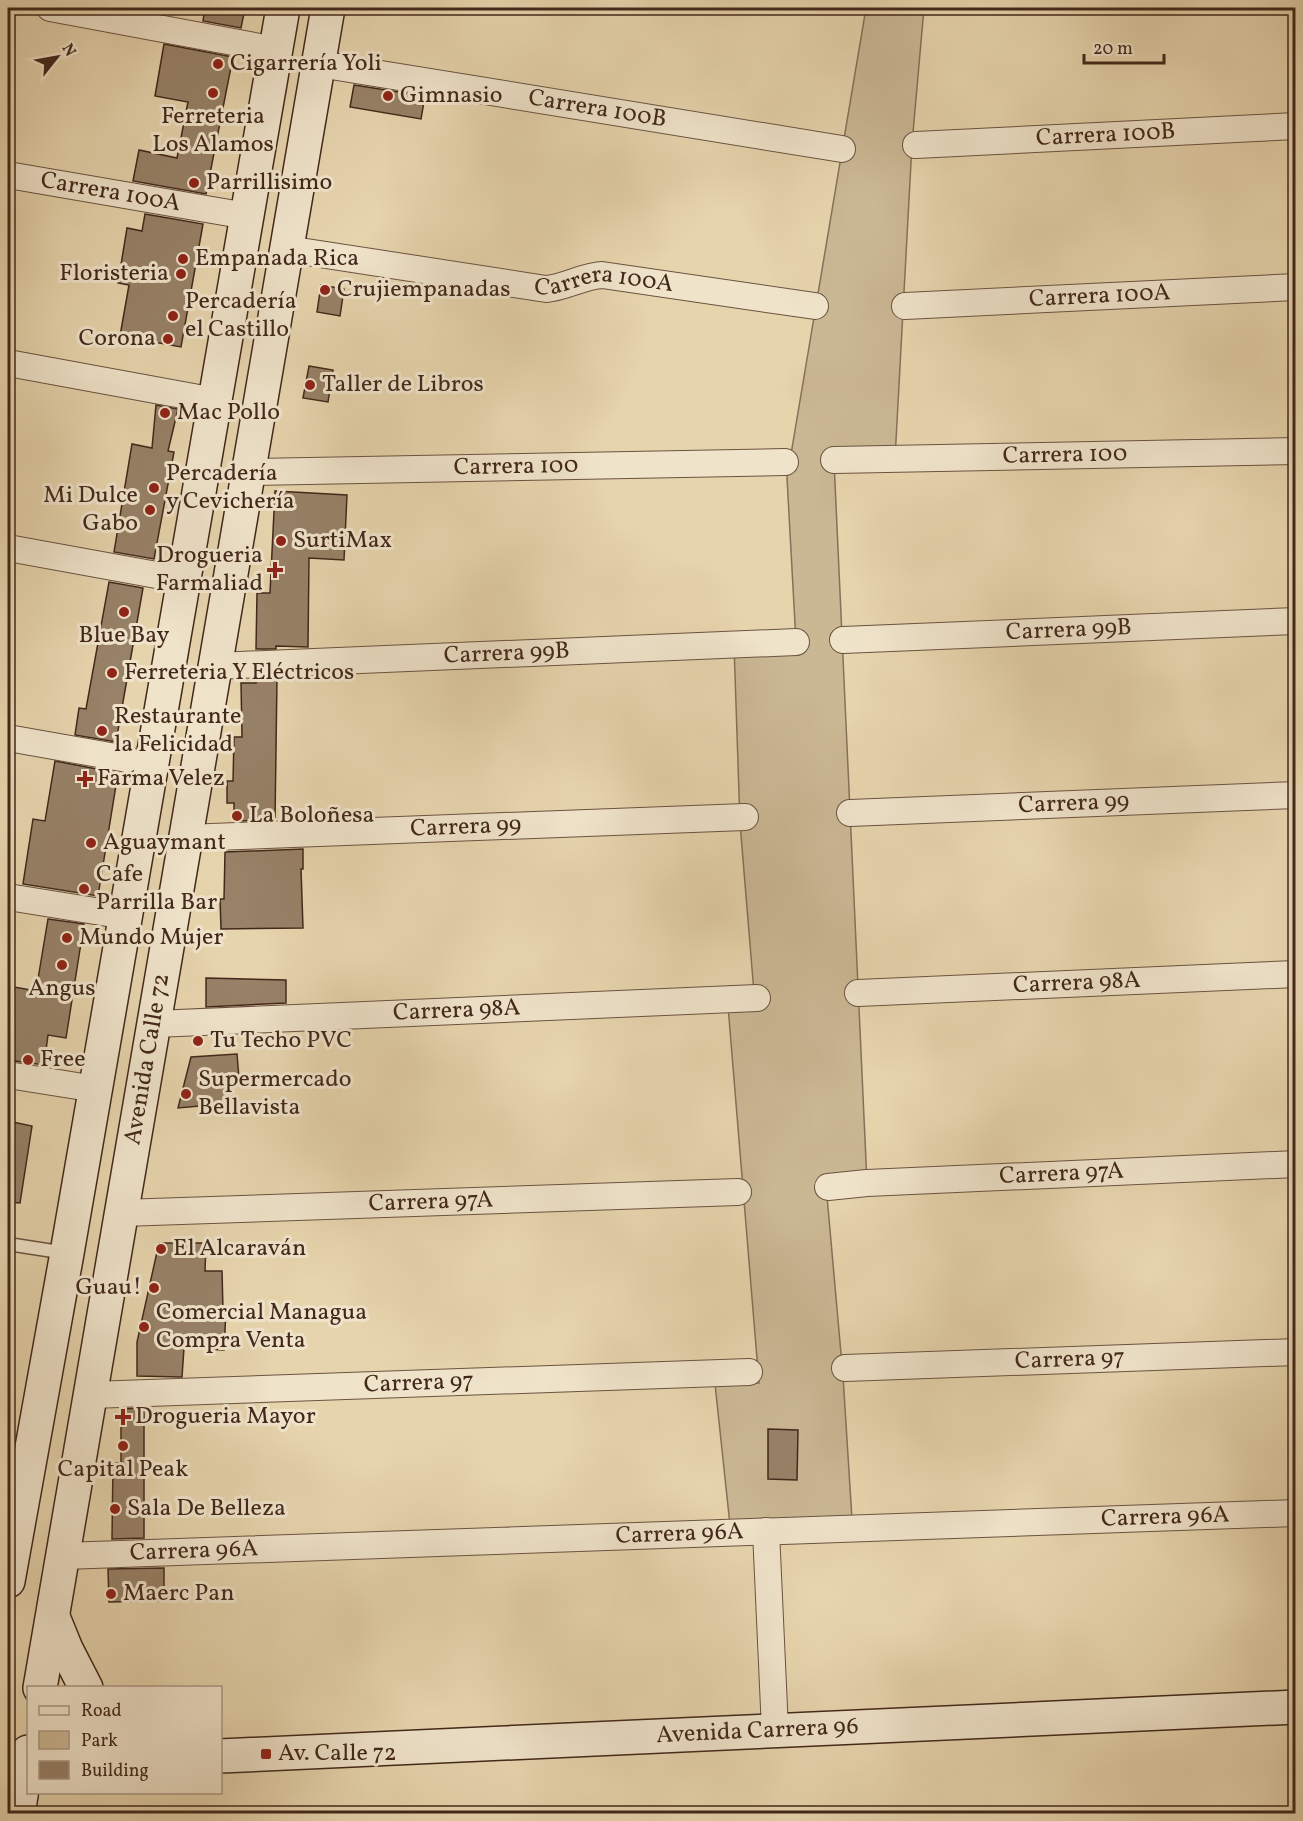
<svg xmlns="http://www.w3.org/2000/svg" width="1303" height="1821" font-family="Vollkorn,serif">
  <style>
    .green { fill: #cab794; stroke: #867058; stroke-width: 1.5 }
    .building { fill: #978167; stroke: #42281b; stroke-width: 1.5 }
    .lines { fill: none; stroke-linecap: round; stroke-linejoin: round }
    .service-casing { stroke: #6b5340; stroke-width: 15 }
    .minor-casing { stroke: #6b5340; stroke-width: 28 }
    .secondary-casing { stroke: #42281b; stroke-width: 36 }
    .service { stroke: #efe3ca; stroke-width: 12 }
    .minor { stroke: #efe3ca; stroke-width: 26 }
    .secondary { stroke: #efe3ca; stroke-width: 33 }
    .poi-dot { fill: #8f2418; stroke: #efe3ca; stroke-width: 2 }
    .labels { text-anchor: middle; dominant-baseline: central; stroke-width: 6; stroke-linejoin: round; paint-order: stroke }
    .poi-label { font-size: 24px; fill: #42281b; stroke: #efe3ca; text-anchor: start }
    .street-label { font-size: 24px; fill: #42281b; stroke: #efe3ca }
  </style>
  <rect width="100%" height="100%" fill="#e6d4ad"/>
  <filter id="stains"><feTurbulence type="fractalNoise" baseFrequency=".00333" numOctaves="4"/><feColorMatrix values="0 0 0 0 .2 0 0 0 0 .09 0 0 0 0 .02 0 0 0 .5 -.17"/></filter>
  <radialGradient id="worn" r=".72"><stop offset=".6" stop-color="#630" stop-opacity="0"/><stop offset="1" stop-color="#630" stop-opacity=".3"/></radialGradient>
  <!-- green -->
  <polygon class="green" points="866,8 924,8 912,144 895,459 834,461 867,1183 826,1185 843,1376 852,1519 730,1525 715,1384 759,1383 728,1006 755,1005 740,823 734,645 796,642 787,478"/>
  <!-- building -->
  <g class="building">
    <polygon points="205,8 245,8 241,28 203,21"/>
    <polygon points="164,44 233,57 206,194 133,181 139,150 177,158 188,102 155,96"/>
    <polygon points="354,85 425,96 421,119 350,107"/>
    <polygon points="145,214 203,224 181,347 120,336 129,285 118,283 127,228 142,231"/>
    <polygon points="321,285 344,289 340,316 317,312"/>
    <polygon points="309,366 333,370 328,402 303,398"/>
    <polygon points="156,405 178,409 168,451 174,452 154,559 114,552 132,444 152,448"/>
    <polygon points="275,491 347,495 344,560 309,558 308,647 276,646 276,649 256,649 257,593 270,593"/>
    <polygon points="109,582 143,588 116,742 75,735 79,708 86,709"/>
    <polygon points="256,679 277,679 275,820 234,821 234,803 227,803 227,781 233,781 234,737 242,737 241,683 256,683"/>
    <polygon points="55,761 118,773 98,896 23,884 33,819 45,821"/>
    <polygon points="303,849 303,869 301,869 303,928 221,929 220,899 224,899 225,852"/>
    <polygon points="48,919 84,924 66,1038 48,1035 44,1065 8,1060 8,986 36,991"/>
    <polygon points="206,978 286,980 286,1003 206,1007"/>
    <polygon points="237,1054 239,1078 231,1079 233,1103 178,1108 191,1057"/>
    <polygon points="8,1121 32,1126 20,1203 8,1202"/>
    <polygon points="159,1243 206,1243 205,1271 222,1271 223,1310 226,1310 224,1350 184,1348 182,1377 137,1376 137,1342"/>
    <polygon points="144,1408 144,1538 112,1539 113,1463 121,1463 121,1409"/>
    <polygon points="768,1429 798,1430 797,1480 768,1479"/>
    <polygon points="164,1568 164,1601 109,1602 108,1569"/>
  </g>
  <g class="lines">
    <defs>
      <polyline id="service" points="8,1244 66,1253"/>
      <g id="minor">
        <polyline points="50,8 276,50"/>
        <path id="s1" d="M319 64 842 149"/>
        <path id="s2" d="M916 145 1296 126"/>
        <path id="s3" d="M8 175 247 216"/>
        <path id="s4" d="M287 249 546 289C566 287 583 276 602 275L815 306"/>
        <path id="s5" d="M905 306 1296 287"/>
        <polyline points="8,363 215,401"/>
        <path id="s6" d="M834 460 1296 451"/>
        <path id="s7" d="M249 472 785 462"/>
        <polyline points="8,548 184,580"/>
        <path id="s8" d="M843 640 1296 621"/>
        <path id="s9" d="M216 666 796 642"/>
        <polyline points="8,738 127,759"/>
        <path id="s10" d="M850 813 1296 795"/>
        <path id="s11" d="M186 838 745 817"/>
        <polyline points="8,897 126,916"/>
        <path id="s12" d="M858 993 1296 974"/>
        <path id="s13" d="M155 1024 757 998"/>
        <polyline points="8,1075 96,1089"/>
        <path id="s14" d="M828 1187 867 1183 1296 1164"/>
        <path id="s15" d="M122 1213 738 1192"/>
        <path id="s16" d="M845 1368 1296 1352"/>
        <path id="s17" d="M91 1395 749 1372"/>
        <polyline points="766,1531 775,1730"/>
        <path id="s18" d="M64 1556 1296 1513"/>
      </g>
      <g id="secondary">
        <polyline points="8,1581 67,1253 283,8"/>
        <polyline points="53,1617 66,1649 86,1688"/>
        <path id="s19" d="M40 1688 328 8"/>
        <path id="s20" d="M220 1756 1296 1707"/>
        <polyline points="18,1814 28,1752"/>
      </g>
    </defs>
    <!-- service casing -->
    <use href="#service" class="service-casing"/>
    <!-- minor casing -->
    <use href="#minor" class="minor-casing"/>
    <!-- secondary casing -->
    <use href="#secondary" class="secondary-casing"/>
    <!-- service -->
    <use href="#service" class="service"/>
    <!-- minor -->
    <use href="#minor" class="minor"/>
    <!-- secondary -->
    <use href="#secondary" class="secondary"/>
  </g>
  <!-- markers -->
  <g class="poi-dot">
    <circle cx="218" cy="64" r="6"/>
    <circle cx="213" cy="93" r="6"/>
    <circle cx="388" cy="96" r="6"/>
    <circle cx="194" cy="183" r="6"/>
    <circle cx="183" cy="259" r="6"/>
    <circle cx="181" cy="274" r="6"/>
    <circle cx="325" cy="290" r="6"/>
    <circle cx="173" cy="316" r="6"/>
    <circle cx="168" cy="339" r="6"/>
    <circle cx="310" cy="385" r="6"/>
    <circle cx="165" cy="413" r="6"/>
    <circle cx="154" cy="488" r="6"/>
    <circle cx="150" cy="510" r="6"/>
    <circle cx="281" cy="541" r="6"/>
    <path d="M272 561h6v6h6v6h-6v6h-6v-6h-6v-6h6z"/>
    <circle cx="124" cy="612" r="6"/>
    <circle cx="112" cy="673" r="6"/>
    <circle cx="102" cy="731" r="6"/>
    <path d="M82 770h6v6h6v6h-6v6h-6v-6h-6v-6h6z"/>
    <circle cx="237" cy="816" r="6"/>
    <circle cx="91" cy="843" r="6"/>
    <circle cx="84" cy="889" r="6"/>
    <circle cx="67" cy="938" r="6"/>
    <circle cx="62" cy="965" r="6"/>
    <circle cx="198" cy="1041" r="6"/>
    <circle cx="28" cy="1060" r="6"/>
    <circle cx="186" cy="1094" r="6"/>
    <circle cx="161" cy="1249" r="6"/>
    <circle cx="154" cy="1288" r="6"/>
    <circle cx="144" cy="1327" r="6"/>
    <path d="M120 1408h6v6h6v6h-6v6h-6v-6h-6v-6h6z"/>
    <circle cx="123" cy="1446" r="6"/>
    <circle cx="115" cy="1509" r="6"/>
    <circle cx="111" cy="1594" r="6"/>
    <rect x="260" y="1748" width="12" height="12" rx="3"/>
  </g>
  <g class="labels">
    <!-- poi labels -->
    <g class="poi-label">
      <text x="230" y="64">Cigarrería Yoli</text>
      <text x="400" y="96">Gimnasio</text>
      <text x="213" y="117" text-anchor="middle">Ferreteria<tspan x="213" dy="28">Los Alamos</tspan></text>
      <text x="206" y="183">Parrillisimo</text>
      <text x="195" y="259">Empanada Rica</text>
      <text x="169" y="274" text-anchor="end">Floristeria</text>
      <text x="337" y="290">Crujiempanadas</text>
      <text x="185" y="302">Percadería<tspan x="185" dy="28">el Castillo</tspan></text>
      <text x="156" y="339" text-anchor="end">Corona</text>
      <text x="322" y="385">Taller de Libros</text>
      <text x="177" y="413">Mac Pollo</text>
      <text x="166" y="474">Percadería<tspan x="166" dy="28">y Cevichería</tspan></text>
      <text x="138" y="496" text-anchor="end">Mi Dulce<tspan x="138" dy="28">Gabo</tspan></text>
      <text x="293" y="541">SurtiMax</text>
      <text x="263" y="556" text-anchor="end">Drogueria<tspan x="263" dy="28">Farmaliad</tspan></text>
      <text x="124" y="636" text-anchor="middle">Blue Bay</text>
      <text x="124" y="673">Ferreteria Y Eléctricos</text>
      <text x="114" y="717">Restaurante<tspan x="114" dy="28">la Felicidad</tspan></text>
      <text x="97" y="779">Farma Velez</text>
      <text x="249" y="816">La Boloñesa</text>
      <text x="103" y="843">Aguaymant</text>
      <text x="96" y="875">Cafe<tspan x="96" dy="28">Parrilla Bar</tspan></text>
      <text x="79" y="938">Mundo Mujer</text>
      <text x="62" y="989" text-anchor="middle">Angus</text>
      <text x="210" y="1041">Tu Techo PVC</text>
      <text x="40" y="1060">Free</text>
      <text x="198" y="1080">Supermercado<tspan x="198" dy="28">Bellavista</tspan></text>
      <text x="173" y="1249">El Alcaraván</text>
      <text x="142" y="1288" text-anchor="end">Guau!</text>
      <text x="156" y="1313">Comercial Managua<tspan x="156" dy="28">Compra Venta</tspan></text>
      <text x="135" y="1417">Drogueria Mayor</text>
      <text x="123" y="1470" text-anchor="middle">Capital Peak</text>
      <text x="127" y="1509">Sala De Belleza</text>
      <text x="123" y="1594">Maerc Pan</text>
      <text x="278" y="1754">Av. Calle 72</text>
    </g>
    <!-- street labels -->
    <g class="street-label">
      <text stroke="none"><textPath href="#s1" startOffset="282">Carrera 100B</textPath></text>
      <text stroke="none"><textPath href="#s2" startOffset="190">Carrera 100B</textPath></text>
      <text stroke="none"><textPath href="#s3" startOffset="104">Carrera 100A</textPath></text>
      <text stroke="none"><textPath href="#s4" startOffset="321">Carrera 100A</textPath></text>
      <text stroke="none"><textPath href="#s5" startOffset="195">Carrera 100A</textPath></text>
      <text stroke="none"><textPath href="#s6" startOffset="231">Carrera 100</textPath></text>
      <text stroke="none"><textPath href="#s7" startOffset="267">Carrera 100</textPath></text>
      <text stroke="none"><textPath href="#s8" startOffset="226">Carrera 99B</textPath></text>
      <text stroke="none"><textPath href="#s9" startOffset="291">Carrera 99B</textPath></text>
      <text stroke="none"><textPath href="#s10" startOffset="224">Carrera 99</textPath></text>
      <text stroke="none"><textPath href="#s11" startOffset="280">Carrera 99</textPath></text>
      <text stroke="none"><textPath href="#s12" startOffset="219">Carrera 98A</textPath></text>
      <text stroke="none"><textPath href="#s13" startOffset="302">Carrera 98A</textPath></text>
      <text stroke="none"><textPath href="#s19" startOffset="638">Avenida Calle 72</textPath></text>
      <text stroke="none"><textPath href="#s14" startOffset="234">Carrera 97A</textPath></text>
      <text stroke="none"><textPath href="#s15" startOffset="309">Carrera 97A</textPath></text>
      <text stroke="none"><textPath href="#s16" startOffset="225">Carrera 97</textPath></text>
      <text stroke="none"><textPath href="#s17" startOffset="328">Carrera 97</textPath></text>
      <text stroke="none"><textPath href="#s18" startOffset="1102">Carrera 96A</textPath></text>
      <text stroke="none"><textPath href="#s18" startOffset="616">Carrera 96A</textPath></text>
      <text stroke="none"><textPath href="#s18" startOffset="130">Carrera 96A</textPath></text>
      <text stroke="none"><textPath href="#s20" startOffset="538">Avenida Carrera 96</textPath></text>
    </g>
  </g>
  <!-- margin -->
  <rect width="1303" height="1821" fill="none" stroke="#e6d4ad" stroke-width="30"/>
  <rect x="9" y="9" width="1285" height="1803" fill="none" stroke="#42281b" stroke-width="3"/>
  <rect x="15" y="15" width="1273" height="1791" fill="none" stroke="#42281b" stroke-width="1.5"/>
  <!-- legend -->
  <rect x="27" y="1686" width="195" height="108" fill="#efe3ca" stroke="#aa9884" stroke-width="1.5"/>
  <rect x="39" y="1706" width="30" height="9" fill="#efe3ca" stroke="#aa9884" stroke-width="1.5"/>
  <text x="81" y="1716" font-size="18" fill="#42281b">Road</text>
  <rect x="39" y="1731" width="30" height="18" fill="#cab794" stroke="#aa9884" stroke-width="1.5"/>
  <text x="81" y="1746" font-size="18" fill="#42281b">Park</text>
  <rect x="39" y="1761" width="30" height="18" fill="#978167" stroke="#aa9884" stroke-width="1.5"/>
  <text x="81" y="1776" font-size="18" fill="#42281b">Building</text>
  <!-- north arrow -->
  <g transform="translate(57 57) rotate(59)" stroke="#efe3ca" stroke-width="4.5" paint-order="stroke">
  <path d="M0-4.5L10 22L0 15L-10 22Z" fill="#42281b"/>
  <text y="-9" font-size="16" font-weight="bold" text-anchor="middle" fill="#42281b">N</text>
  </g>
  <!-- scale -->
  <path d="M1084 54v9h80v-9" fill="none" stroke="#42281b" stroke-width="3"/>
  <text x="1093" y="54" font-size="18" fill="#42281b" stroke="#efe3ca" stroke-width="4.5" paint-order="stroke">20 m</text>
  <rect width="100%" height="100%" filter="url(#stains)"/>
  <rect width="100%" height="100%" fill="url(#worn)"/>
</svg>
